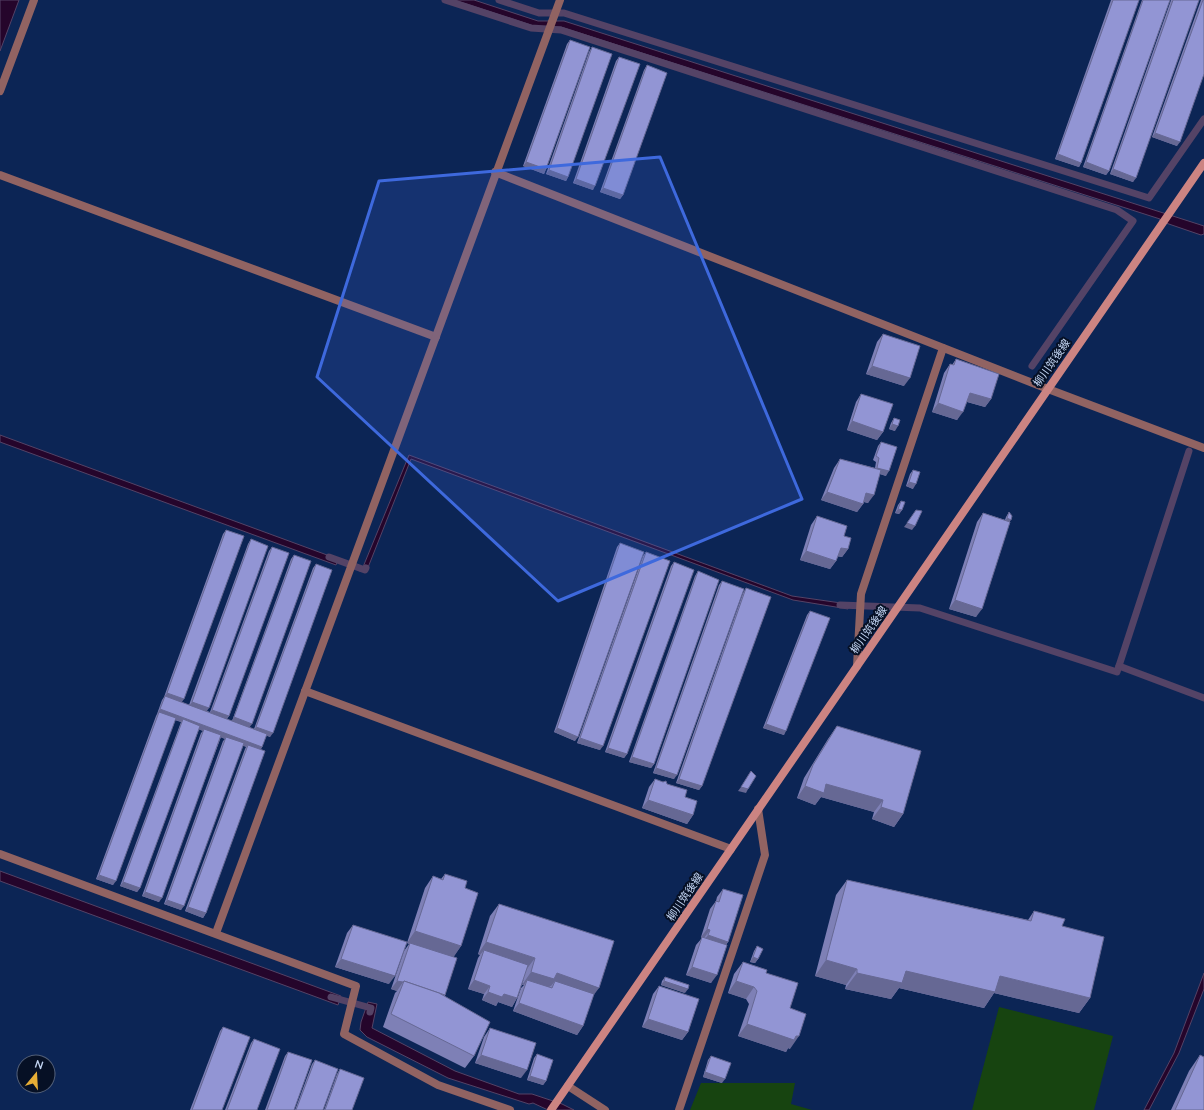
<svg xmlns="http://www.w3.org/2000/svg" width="1204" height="1110" font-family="'Nunito Sans','Noto Sans JP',sans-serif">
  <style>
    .green { fill: #174410 }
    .water { fill: #25052b; stroke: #544366 }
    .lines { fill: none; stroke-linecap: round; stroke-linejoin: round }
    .stream { stroke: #544366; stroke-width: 7 }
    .service { stroke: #916362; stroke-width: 8 }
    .minor { stroke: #916362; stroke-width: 8 }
    .secondary { stroke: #cc8482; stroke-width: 8 }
    .wall { fill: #7e80b6 }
    .shaded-wall { fill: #666894 }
    .building { fill: #9295d4; stroke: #666894 }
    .marked { fill: #3e69dd; fill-opacity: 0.2; stroke: #3e69dd; stroke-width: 3; stroke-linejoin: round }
    .labels { text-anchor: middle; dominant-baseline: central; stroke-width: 4; stroke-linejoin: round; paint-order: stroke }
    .street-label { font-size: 11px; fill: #c1d3f1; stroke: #061025 }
  </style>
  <rect width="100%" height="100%" fill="#0c2555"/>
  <!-- green -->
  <g class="green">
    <polygon points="999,1007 1113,1036 1094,1110 972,1110"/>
    <polygon points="701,1083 795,1083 791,1104 812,1110 690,1110"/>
  </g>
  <!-- water -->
  <g class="water">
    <polygon points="0,0 19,0 0,51"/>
    <polygon points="454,0 474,0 538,21 564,21 1204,226 1204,234 1201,235 1160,221 1160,219 561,27 534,26"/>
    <polygon points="0,435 338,559 336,565 0,442"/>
    <polygon points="409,455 792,596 848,604 848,609 793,600 411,459 367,570 359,571 360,567 363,567"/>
    <polygon points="0,871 341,996 338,1005 0,881"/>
    <polygon points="1204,973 1204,989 1179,1053 1149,1110 1144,1110 1174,1053"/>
    <polygon points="368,1002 377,1004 372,1028 455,1071 519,1094 532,1094 562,1104 574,1110 548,1110 533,1103 529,1104 448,1078 367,1037 360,1030 361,1022"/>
  </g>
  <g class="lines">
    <!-- stream -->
    <g class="stream">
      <polyline points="445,0 531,28 561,30 1117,210 1133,221 1032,366"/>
      <polyline points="499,0 539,13 564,13 1149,198 1204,119"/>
      <polyline points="329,557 365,570 366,568"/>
      <polyline points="840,605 920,608 1117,672 1189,451"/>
      <polyline points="1119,666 1204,698"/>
      <polyline points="331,997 371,1008 370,1012"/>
    </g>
    <!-- service -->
    <g class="service">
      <polyline points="0,91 34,0"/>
      <polyline points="305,691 731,849"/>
      <polyline points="679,1110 765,855 758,809"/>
    </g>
    <!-- minor -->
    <g class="minor">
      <polyline points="495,172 1048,389 1204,448"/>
      <polyline points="0,175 436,337"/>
      <polyline points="857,666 861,594 943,348"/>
      <polyline points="0,854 356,986 344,1034 438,1085 510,1110"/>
      <polyline points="216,933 560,0"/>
      <polyline points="568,1086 605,1110"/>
    </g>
    <!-- secondary -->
    <polyline class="secondary" points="551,1110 1204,163"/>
  </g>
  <!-- wall -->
  <g class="wall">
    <polygon points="1111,0 1139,0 1081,163 1079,167 1055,159"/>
    <polygon points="1142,0 1170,0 1109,171 1106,175 1083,167"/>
    <polygon points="1171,0 1199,0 1133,182 1110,174"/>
    <polygon points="1201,0 1204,0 1177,146 1152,137"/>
    <polygon points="570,40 546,169 544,174 523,166 567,44"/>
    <polygon points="592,47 568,177 566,181 546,174 589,52"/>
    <polygon points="619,57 593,190 573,183 616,61"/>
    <polygon points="647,65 623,195 620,199 600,192 644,70"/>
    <polygon points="883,334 904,386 866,374 877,342"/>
    <polygon points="956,359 991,399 985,407 967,402 957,420 932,412 944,373 950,364 952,365"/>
    <polygon points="861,394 883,432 877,440 847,430 856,402"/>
    <polygon points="894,418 895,431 889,429 891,423"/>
    <polygon points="881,442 886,476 880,474 868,503 864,502 863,504 857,512 821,500 834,468 840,459 875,468 876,462 873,460 878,446"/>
    <polygon points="913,470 913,489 906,486 910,474"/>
    <polygon points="901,501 902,510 899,514 895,513 898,505"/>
    <polygon points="1009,512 1010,522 976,617 949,609 977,522 983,513 1005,520 1006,517"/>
    <polygon points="817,516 844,536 848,549 842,557 837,556 836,561 830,569 800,560 811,525"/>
    <polygon points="226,530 182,702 189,705 248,544 251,539 207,711 210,712 269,551 272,547 229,716 227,719 232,721 291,559 294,555 249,727 254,729 313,568 316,564 270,737 266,735 262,747 261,749 206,913 203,918 185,911 245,749 246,747 243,745 181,910 164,904 223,741 225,739 221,737 159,902 142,896 201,733 203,731 199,729 140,888 137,892 120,886 181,722 175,720 113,885 96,879 156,716 157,714 162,700 164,697 223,534"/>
    <polygon points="620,543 575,741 554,732 617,547"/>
    <polygon points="646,552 600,750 577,743 643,556"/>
    <polygon points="674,562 627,754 624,758 605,752 671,566"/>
    <polygon points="698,571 654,764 651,768 629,762 695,576"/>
    <polygon points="722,581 674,779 653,773 719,585"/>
    <polygon points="746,588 702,786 699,790 676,783 743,593"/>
    <polygon points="810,611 784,735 763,728 807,615"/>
    <polygon points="837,726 903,814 894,827 872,819 874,812 821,797 815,805 797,798 804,778 828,739"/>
    <polygon points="655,779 667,784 685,797 693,815 687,824 642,808 649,787"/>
    <polygon points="445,874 461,946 453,957 445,996 474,1056 465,1068 383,1027 395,993 397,991 391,989 404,951 409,944 407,943 425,888 433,876 441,879"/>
    <polygon points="847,880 1028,920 1034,911 1062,926 1090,998 1079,1013 994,993 984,1008 899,988 891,999 845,989 846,985 815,976 836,895"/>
    <polygon points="723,889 728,942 726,945 711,983 686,975 696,945 702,938 701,937 710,909 716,901 717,897"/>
    <polygon points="499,904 593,997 583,1026 577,1035 513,1011 521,988 524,985 522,985 524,978 517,998 512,1007 498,1002 496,1006 482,1000 484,994 468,989 478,958 480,955 478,954 490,916"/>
    <polygon points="353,925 389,984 335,967 347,933"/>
    <polygon points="757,946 758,959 755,963 750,962 754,951"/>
    <polygon points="743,962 766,973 790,1008 790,1049 788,1048 786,1052 738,1036 749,1004 746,999 728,993 734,974"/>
    <polygon points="665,977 685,993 661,985 662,981"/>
    <polygon points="659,986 688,1032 682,1040 642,1027 653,994"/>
    <polygon points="223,1027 222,1110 190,1110 220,1031"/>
    <polygon points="490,1028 521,1078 475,1063 484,1037"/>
    <polygon points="254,1039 257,1110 225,1110 251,1043"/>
    <polygon points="288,1052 294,1110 265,1110 285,1056"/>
    <polygon points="537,1054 546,1081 543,1085 527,1080 534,1058"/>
    <polygon points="1200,1055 1204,1110 1171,1110 1189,1071"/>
    <polygon points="711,1056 722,1083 703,1077 708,1060"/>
    <polygon points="315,1060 323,1110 295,1110 312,1064"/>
    <polygon points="340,1069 352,1110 324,1110 337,1074"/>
  </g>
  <!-- shaded-wall -->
  <g class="shaded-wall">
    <polygon points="1155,133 1180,142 1177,146 1152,137"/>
    <polygon points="1058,154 1081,163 1079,167 1055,159"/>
    <polygon points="526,162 546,169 544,174 523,166"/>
    <polygon points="1086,162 1109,171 1106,175 1083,167"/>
    <polygon points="1113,169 1136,178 1133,182 1110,174"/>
    <polygon points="549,170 568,177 566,181 546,174"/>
    <polygon points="576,179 595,186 593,190 573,183"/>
    <polygon points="603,188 623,195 620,199 600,192"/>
    <polygon points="872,366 910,378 904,386 866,374"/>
    <polygon points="970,393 991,399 985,407 964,401"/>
    <polygon points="938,403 963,412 957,420 932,412"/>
    <polygon points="852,421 883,432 877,440 847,430"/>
    <polygon points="892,424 898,426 895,431 889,429"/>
    <polygon points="877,468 889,471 886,476 874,472"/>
    <polygon points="909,482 916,484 913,489 906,486"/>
    <polygon points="827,492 863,504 857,512 821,500"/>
    <polygon points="866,493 874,495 868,503 860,501"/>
    <polygon points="898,509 902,510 899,514 895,513"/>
    <polygon points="1007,518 1011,520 1008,524 1004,523"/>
    <polygon points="907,523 915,526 912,530 904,527"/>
    <polygon points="841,548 848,549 842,557 835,556"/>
    <polygon points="806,551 836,561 830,569 800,560"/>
    <polygon points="955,600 982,609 976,617 949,609"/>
    <polygon points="167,693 184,699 181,703 164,697"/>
    <polygon points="192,702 209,708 206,712 189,706"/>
    <polygon points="160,709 262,747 259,752 248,745 246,747 226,739 226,737 225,739 204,731 204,729 203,731 181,723 183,719 181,722 158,714 159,712 157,714"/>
    <polygon points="212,710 229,716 226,720 209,714"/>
    <polygon points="234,717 252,724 249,728 231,722"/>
    <polygon points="766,724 786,731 784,735 763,728"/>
    <polygon points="256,727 273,733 270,737 253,731"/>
    <polygon points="557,728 578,737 575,741 554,732"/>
    <polygon points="580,738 603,746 600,750 577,743"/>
    <polygon points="608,748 627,754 624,758 605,752"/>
    <polygon points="632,757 654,764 651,768 629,762"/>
    <polygon points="656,768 677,775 674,779 653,773"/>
    <polygon points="679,779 702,786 699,790 676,783"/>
    <polygon points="826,784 883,800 874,812 821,797 815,805 797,798 805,786"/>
    <polygon points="741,787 748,789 746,793 738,791"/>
    <polygon points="648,800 693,815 687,824 642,808"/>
    <polygon points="881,807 903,814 894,827 872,819"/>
    <polygon points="99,875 116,881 113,885 96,879"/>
    <polygon points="123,882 140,888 137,892 120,886"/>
    <polygon points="145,892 162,898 159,902 142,896"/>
    <polygon points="167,900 184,906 181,910 164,904"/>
    <polygon points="188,907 206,913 203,918 185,911"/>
    <polygon points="707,929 710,930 704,938 701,937"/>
    <polygon points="415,931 461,946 453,958 407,943"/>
    <polygon points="708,935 728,942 722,950 702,943"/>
    <polygon points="486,942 535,958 526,970 484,950 480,955 478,954"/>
    <polygon points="753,957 758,959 755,963 750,962"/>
    <polygon points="341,959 395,976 389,984 335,967"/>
    <polygon points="826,960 857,969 846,985 815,976"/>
    <polygon points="692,967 717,975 711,983 686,975"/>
    <polygon points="906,971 1000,976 1090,998 1079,1013 994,993 984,1008 899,988 891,999 845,989 857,973"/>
    <polygon points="531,972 557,973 599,988 590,1000 555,981 551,986 550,986 545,992 527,980 524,985 522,985"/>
    <polygon points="474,980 490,986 484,994 468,989"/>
    <polygon points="397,981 403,982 397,991 391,989"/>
    <polygon points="664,981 688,989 685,993 661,985"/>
    <polygon points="736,981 754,987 746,999 728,993"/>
    <polygon points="488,992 504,994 517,998 512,1007 498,1002 496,1006 482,1000"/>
    <polygon points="519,1003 583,1026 577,1035 513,1011"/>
    <polygon points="648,1019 688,1032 682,1040 642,1027"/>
    <polygon points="747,1024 799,1036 790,1049 788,1048 786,1052 738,1036"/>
    <polygon points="481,1055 527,1070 521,1078 475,1063"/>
    <polygon points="705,1072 725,1079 722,1083 703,1077"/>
    <polygon points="530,1076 546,1081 543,1085 527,1080"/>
  </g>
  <!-- building -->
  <g class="building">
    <polygon points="1113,0 1139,0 1081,163 1058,154"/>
    <polygon points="1143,0 1170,0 1109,171 1086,162"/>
    <polygon points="1173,0 1199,0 1136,178 1113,169"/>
    <polygon points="1203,0 1204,0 1204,74 1180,142 1155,133"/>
    <polygon points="570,40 590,47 546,169 526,162"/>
    <polygon points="592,47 612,54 568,177 549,170"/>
    <polygon points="619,57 640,64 595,186 576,179"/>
    <polygon points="647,65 667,73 623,195 603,188"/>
    <polygon points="883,334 920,346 910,378 872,366"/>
    <polygon points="956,359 999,374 991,399 970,393 963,412 938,403 950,364 954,365"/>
    <polygon points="861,394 893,404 883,432 852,421"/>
    <polygon points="894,418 900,420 898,426 892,424"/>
    <polygon points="881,442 897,447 889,471 877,468 879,458 876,456"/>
    <polygon points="840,459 881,470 874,495 866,493 863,504 827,492"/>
    <polygon points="913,470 920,472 916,484 909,482"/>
    <polygon points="901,501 905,502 902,510 898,509"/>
    <polygon points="916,510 922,511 915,526 907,523"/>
    <polygon points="1009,512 1012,516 1011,520 1007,518"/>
    <polygon points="983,513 1010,522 982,609 955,600"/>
    <polygon points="817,516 847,526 844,536 851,538 848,549 841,548 836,561 806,551"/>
    <polygon points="226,530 244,536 184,699 167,693"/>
    <polygon points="251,539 268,546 209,708 192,702"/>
    <polygon points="620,543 644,552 578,737 557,728"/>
    <polygon points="272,547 289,553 229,716 212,710"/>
    <polygon points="646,552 670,561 603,746 580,738"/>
    <polygon points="294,555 311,561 252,724 234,717"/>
    <polygon points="674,562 694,570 627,754 608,748"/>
    <polygon points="316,564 332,570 273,733 256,727"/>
    <polygon points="698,571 719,580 654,764 632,757"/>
    <polygon points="722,581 744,589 677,775 656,768"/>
    <polygon points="746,588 771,597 702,786 679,779"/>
    <polygon points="810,611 830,618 786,731 766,724"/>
    <polygon points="165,696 267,734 262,747 160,709"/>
    <polygon points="159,712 176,718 116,881 99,875"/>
    <polygon points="183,719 200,726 140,888 123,882"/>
    <polygon points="837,726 921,751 903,814 881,807 883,800 826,784 824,793 805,786 813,765"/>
    <polygon points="204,729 221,735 162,898 145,892"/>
    <polygon points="226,737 244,743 184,906 167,900"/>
    <polygon points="248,745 265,751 206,913 188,907"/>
    <polygon points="751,771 756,776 748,789 741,787"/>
    <polygon points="655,779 663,782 666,781 667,784 687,790 685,797 697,801 693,815 648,800"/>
    <polygon points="445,874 467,881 465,888 478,893 461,946 415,931 433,876 443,880"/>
    <polygon points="847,880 1031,921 1034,911 1065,919 1062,926 1104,937 1090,998 1000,976 995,992 906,971 902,983 857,973 857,969 826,960"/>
    <polygon points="723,889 743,895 728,942 708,935 710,930 707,929 716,901 719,902"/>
    <polygon points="499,904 614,941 599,988 557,973 554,979 531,972 535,958 486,942"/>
    <polygon points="353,925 407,942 395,976 341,959"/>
    <polygon points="702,937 727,945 717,975 692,967"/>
    <polygon points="410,943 457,958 445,995 404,981 403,982 397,981"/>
    <polygon points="757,946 763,949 758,959 753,957"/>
    <polygon points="484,950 528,965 517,998 504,994 502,997 488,992 490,986 474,980"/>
    <polygon points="743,962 767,970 766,973 798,983 790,1008 806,1014 799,1036 796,1036 794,1040 747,1024 757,991 754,987 736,981"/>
    <polygon points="665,977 689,985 688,989 664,981"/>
    <polygon points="527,980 552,988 555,981 594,994 583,1026 519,1003"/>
    <polygon points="404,981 439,993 490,1022 474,1056 391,1014"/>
    <polygon points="659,986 699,999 688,1032 648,1019"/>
    <polygon points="223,1027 250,1037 222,1110 192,1110"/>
    <polygon points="490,1028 536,1043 527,1070 481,1055"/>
    <polygon points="254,1039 280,1049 257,1110 227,1110"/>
    <polygon points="288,1052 312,1060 294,1110 267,1110"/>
    <polygon points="537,1054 553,1060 546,1081 530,1076"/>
    <polygon points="1200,1055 1204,1057 1204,1110 1175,1110"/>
    <polygon points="711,1056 731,1063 725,1079 705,1072"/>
    <polygon points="315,1060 338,1069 323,1110 296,1110"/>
    <polygon points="340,1069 364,1078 352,1110 325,1110"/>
  </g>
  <!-- marked area -->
  <path class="marked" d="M660 157 802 499 558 601 317 377 379 181Z"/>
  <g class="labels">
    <!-- street labels -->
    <g class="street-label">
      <text transform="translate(1052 363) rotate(-55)">柳川筑後線</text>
      <text transform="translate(869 630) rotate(-55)">柳川筑後線</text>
      <text transform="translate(685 897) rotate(-56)">柳川筑後線</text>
    </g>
  </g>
  <!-- north arrow -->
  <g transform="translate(36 1074) rotate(18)"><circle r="19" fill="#061025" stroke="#515e77"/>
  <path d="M0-3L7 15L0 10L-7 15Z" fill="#e6ad36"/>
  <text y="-6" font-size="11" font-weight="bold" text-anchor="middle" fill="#c1d3f1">N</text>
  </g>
</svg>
